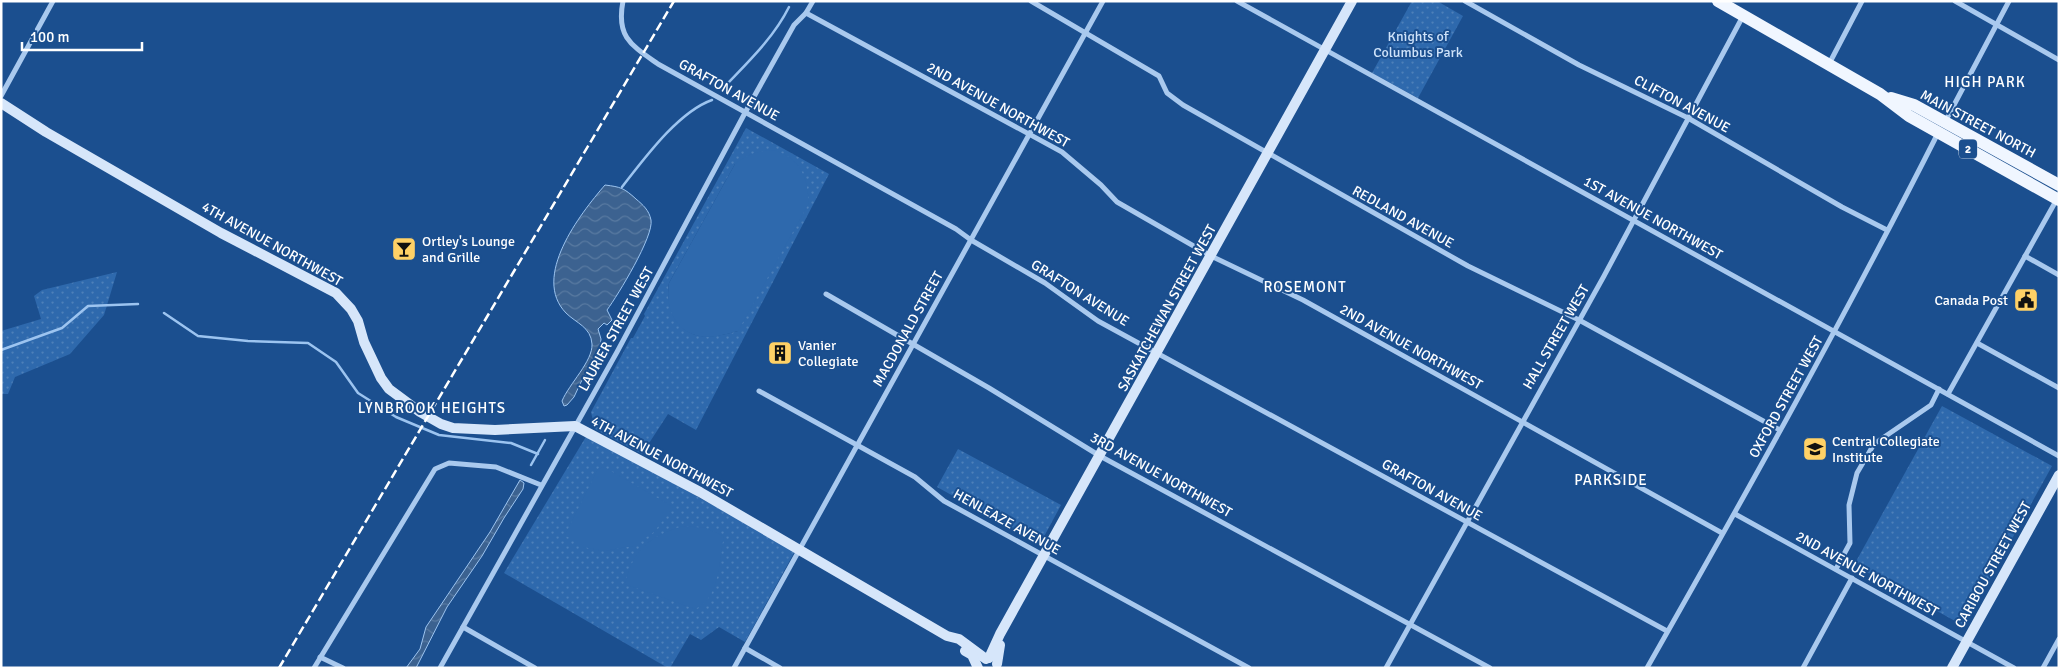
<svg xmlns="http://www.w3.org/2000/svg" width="2060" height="669" font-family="Signika,sans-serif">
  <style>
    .grass { fill: url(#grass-dots); fill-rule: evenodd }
    .garden { fill: #2e69ad }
    .water { fill: url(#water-waves); stroke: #9cc4f0 }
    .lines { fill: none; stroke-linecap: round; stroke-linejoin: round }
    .stream { stroke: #9cc4f0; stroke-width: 2.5 }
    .street { stroke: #a9c9ee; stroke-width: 5 }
    .secondary { stroke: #d6e6fa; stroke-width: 10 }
    .primary { stroke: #f0f6ff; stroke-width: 12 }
    .rail { stroke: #fff; stroke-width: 2.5; stroke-dasharray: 9 4; stroke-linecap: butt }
    .labels { text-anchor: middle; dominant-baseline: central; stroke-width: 4; stroke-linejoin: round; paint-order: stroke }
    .shield { fill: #1b4f8f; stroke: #bbcadd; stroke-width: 1 }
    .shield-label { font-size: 12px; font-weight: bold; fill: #fff }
    .park-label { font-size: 14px; fill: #cfe3fa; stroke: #1b4f8f }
    .street-label { font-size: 14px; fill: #fff; stroke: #1b4f8f }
    .poi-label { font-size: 14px; fill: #fff; stroke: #1b4f8f; text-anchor: start }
    .neighbourhood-label { font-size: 15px; letter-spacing: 1px; fill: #fff; stroke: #1b4f8f }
  </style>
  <defs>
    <pattern id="grass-dots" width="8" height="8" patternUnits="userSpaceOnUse" patternTransform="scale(1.25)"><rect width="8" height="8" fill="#2e69ad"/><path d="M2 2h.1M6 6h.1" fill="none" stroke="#4d80b9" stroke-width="1.8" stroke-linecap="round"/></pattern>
    <pattern id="water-waves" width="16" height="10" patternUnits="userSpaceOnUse" patternTransform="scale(1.25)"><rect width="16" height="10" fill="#3c6290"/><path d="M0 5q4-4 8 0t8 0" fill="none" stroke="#597aa1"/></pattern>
  </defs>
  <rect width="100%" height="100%" fill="#1b4f8f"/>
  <!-- grass -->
  <g class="grass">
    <polygon points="1412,1 1437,1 1463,16 1418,98 1372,73"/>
    <path d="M746 128 829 174 696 430 668 414 642 454 595 429 591 412 631 338H633L645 316 644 314ZM735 164 738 331C713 338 686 343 674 314 669 302 667 296 669 283Z"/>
    <polygon points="117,272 104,315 70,354 15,377 8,394 1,394 1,331 41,319 34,296 42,290"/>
    <polygon points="1942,406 2052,466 1964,626 1854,565"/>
    <polygon points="587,435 795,551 745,642 719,627 701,640 690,634 670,668 668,668 504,573"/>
    <polygon points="958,449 1061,505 1040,544 937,487"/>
  </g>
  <!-- garden -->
  <g class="garden">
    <path d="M774 150C801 159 807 176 809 203L738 331C726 334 712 339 699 336 674 331 665 306 669 283L735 164C748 154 757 151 774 150Z"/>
    <polygon points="604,467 673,507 654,532 633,546 604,551 583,547 565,535 598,469"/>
    <path d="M683 526 706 528 724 536C719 559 720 599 695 609L625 584C634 548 649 537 683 526Z"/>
  </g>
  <!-- water -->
  <g class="water">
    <path d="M605 185C621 187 624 188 636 199 643 205 649 210 651 220 654 236 618 295 607 310L612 320 607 325 604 323 598 329 601 339 599 355 581 382 574 397 567 405 564 406 562 401C569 384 593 361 592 344 591 327 576 323 566 313 531 277 580 214 605 185Z"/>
    <polygon points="520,480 524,483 523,489 504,518 482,556 447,607 416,668 406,668 420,649 426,627 490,532"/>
  </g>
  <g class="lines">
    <!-- stream -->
    <g class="stream">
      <path d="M727 84C750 60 774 37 789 7"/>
      <path d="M622 187C644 159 678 112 712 100"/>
      <polyline points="164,313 198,336 248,341 308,343 336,362 358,393 396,417 439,435 511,443 538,454"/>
      <polyline points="1,350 62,328 88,306 138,304"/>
      <polyline points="531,465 545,440"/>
    </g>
    <!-- street -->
    <g class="street">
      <path d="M623 1C616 37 631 45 658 64L956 229 971 240 1045 283 1098 321 1667 631"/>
      <polyline points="1031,1 1159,76 1167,93 1183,105 1468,266 1579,320 1780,430"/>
      <polyline points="1237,1 2059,456"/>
      <polyline points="1465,1 1579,65 1688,118 1842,207 1887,230"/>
      <polyline points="1955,1 2059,60"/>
      <polyline points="806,13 1062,152 1101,185 1117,202 1211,256 1303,300 1722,533"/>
      <polyline points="1829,64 1862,1"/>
      <polyline points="1,96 53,1"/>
      <polyline points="1945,122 2009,1"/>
      <polyline points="2025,256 2059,275"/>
      <polyline points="826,294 989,388 1100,456 1490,668"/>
      <polyline points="1977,343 2059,388"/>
      <polyline points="759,391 915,477 944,501 1249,668"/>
      <polyline points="1948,394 2057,199"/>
      <polyline points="1735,514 2014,668"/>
      <polyline points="1836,569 1850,543 1849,505 1857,473 1874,444 1931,405 1939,389"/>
      <polyline points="463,627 535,668"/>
      <polyline points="745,648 780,668"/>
      <polyline points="320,657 343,668"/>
      <polyline points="314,668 435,469 449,463 496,467 541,485"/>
      <polyline points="440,668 617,352 746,111 794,25 806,13 813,1"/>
      <polyline points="734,668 1103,1"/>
      <polyline points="1386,668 1604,276 1743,16"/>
      <path d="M1647 668C1747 492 1846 315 1938 133"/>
      <polyline points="1803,668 1852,578"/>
      <polyline points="2043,668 2059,639"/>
    </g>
    <!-- secondary -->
    <g class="secondary">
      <polyline points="1,103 46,132 221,233 336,293 351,309 358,321 364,342 381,378 389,389 420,412 441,424 453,428 495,430 575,426 700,492 947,636 959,639 986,659"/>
      <polyline points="965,651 972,655 978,668"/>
      <polyline points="989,658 1000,634 1352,1"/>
      <polyline points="997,664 1000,645"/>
      <polyline points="1952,668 2059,475"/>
    </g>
    <!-- primary -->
    <g class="primary">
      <polyline points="1718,1 1880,94 1909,116 2059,200"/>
      <polyline points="1891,98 1914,105 2059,185"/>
    </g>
    <!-- rail -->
    <polyline class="rail" points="279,668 674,1"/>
  </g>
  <!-- icons -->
  <defs>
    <symbol id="bar-square" viewBox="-11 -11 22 22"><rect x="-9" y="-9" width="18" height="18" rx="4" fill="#ffd166" stroke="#1b4f8f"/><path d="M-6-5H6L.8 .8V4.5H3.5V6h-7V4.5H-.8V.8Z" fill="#111"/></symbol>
    <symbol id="civic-square" viewBox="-11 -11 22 22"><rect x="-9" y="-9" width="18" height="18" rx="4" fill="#ffd166" stroke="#1b4f8f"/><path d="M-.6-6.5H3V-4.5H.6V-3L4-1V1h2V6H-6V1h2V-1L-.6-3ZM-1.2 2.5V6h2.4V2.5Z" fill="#111"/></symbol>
    <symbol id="building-square" viewBox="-11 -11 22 22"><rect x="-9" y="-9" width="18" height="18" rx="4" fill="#ffd166" stroke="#1b4f8f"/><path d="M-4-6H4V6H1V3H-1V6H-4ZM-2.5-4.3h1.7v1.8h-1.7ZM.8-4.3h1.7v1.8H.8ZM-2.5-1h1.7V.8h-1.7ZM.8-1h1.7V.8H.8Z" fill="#111"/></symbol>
    <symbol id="school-square" viewBox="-11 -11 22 22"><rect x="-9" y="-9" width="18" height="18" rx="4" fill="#ffd166" stroke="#1b4f8f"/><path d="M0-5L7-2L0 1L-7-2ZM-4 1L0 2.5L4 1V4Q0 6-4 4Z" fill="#111"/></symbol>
  </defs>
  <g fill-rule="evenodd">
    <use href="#bar-square" x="390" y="235" width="28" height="28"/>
    <use href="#civic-square" x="2012" y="286" width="28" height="28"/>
    <use href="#building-square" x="766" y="339" width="28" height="28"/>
    <use href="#school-square" x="1801" y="435" width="28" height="28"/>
  </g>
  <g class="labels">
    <!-- shield labels -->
    <rect class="shield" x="1959" y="139.5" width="18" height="19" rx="4"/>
    <g class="shield-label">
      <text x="1968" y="149">2</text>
    </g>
    <!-- park labels -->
    <g class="park-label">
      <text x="1418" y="36">Knights of<tspan x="1418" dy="16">Columbus Park</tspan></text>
    </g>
    <!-- street labels -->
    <g class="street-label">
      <text transform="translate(729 90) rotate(29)">GRAFTON AVENUE</text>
      <text transform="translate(1682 104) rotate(28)">CLIFTON AVENUE</text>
      <text transform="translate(998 105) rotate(29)">2ND AVENUE NORTHWEST</text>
      <text transform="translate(1978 124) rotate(28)">MAIN STREET NORTH</text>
      <text transform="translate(1403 217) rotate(29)">REDLAND AVENUE</text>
      <text transform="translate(1653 218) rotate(29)">1ST AVENUE NORTHWEST</text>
      <text transform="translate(272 244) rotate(29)">4TH AVENUE NORTHWEST</text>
      <text transform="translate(1080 293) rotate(32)">GRAFTON AVENUE</text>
      <text transform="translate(1167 308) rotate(-61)">SASKATCHEWAN STREET WEST</text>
      <text transform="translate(616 329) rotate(-61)">LAURIER STREET WEST</text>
      <text transform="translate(908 329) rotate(-61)">MACDONALD STREET</text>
      <text transform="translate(1556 337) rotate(-60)">HALL STREET WEST</text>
      <text transform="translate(1411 347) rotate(29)">2ND AVENUE NORTHWEST</text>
      <text transform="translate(1786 397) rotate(-61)">OXFORD STREET WEST</text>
      <text transform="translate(662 457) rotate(28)">4TH AVENUE NORTHWEST</text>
      <text transform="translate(1161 475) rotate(29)">3RD AVENUE NORTHWEST</text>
      <text transform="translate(1432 490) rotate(29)">GRAFTON AVENUE</text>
      <text transform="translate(1007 522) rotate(29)">HENLEAZE AVENUE</text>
      <text transform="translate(1993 565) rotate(-61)">CARIBOU STREET WEST</text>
      <text transform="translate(1867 574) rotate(29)">2ND AVENUE NORTHWEST</text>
    </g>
    <!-- poi labels -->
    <g class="poi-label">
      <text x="422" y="241">Ortley's Lounge<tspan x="422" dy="16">and Grille</tspan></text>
      <text x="2008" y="300" text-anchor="end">Canada Post</text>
      <text x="798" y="345">Vanier<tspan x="798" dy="16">Collegiate</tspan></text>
      <text x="1832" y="441">Central Collegiate<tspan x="1832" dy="16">Institute</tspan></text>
    </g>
    <!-- neighbourhood labels -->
    <g class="neighbourhood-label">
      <text x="1985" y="82">HIGH PARK</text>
      <text x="1305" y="287">ROSEMONT</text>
      <text x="432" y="408">LYNBROOK HEIGHTS</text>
      <text x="1611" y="480">PARKSIDE</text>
    </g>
  </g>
  <!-- border -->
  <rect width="2060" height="669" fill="none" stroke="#ffffff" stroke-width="5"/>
  <!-- scale -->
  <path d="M22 42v8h120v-8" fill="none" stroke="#ffffff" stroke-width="2.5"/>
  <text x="30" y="42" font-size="15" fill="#ffffff" stroke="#1b4f8f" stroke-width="4" paint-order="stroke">100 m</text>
</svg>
